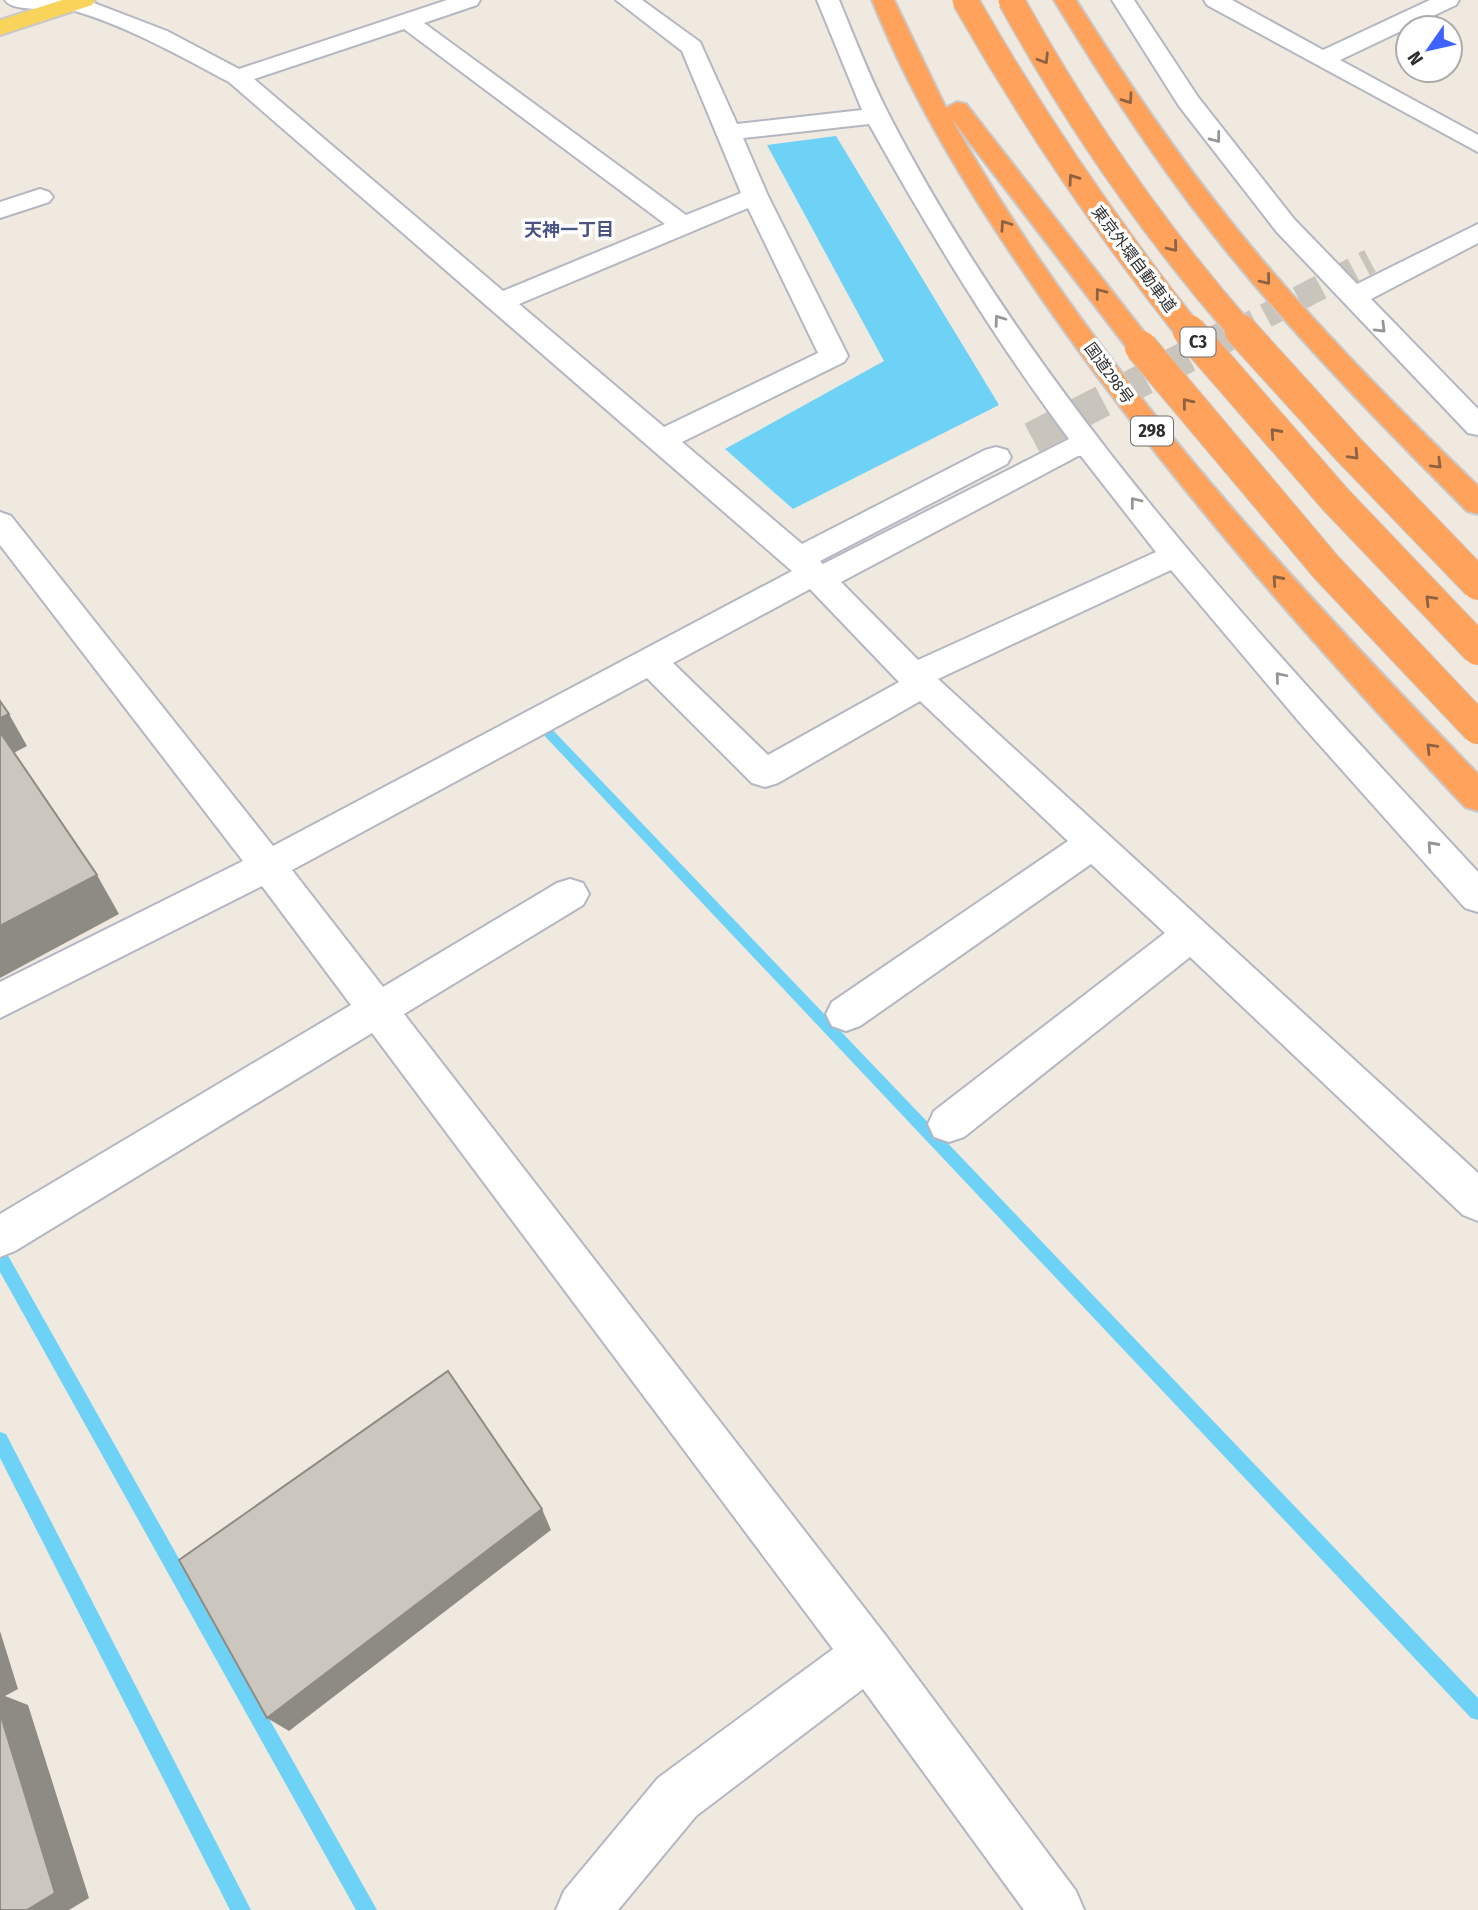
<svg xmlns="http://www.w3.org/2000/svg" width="1478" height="1910" font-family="'Fira Sans Condensed','Noto Sans JP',sans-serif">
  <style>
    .water { fill: #6ed2f6 }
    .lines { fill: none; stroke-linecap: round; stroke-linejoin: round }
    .stream { fill: #6ed2f6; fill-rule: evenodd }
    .minor-tunnel-far1 { stroke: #c9c4bc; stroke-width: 25; stroke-dasharray: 25 12; stroke-linecap: butt }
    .minor-tunnel { stroke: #c9c4bc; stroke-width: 32; stroke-dasharray: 32 16; stroke-linecap: butt }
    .minor-casing { stroke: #b4b6c2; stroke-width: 4 }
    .major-casing { stroke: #c9c9c9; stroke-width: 4 }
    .highway-casing { stroke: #c9c9c9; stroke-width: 4 }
    .minor { fill: #fff; fill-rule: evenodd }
    .major { fill: #f9d45b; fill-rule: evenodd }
    .highway { fill: #ffa25c; fill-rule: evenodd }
    .highway-bridge-far1-casing { stroke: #c9c9c9; stroke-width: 28; stroke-linecap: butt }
    .highway-bridge-casing { stroke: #c9c9c9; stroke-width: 34; stroke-linecap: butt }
    .highway-bridge-far1 { stroke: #ffa25c; stroke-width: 25 }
    .highway-bridge { stroke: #ffa25c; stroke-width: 32 }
    .shaded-wall { fill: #8e8b85 }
    .building { fill: #cbc7be; stroke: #8e8b85; stroke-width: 2 }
    .oneway { stroke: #8c6243 }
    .oneway2 { stroke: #969696 }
    .labels { text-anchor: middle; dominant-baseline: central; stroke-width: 7; stroke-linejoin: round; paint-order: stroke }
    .far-street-label { font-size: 16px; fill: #2e2e2e; stroke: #fff }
    .far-neighbourhood-label { font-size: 18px; font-weight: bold; fill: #4a5482; stroke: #fff }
    .shield { fill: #fff; stroke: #6d6d6d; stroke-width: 2 }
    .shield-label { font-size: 18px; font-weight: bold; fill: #2e2e2e }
  </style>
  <rect width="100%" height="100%" fill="#f0e9e0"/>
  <!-- water -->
  <polygon class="water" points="836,136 999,405 793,509 725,449 884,361 767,145"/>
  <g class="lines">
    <!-- stream -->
    <g class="stream">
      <polygon points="544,723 548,725 1478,1698 1478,1720 1471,1718 540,731 538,728"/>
      <polygon points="0,1250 6,1252 377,1910 356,1910 0,1272"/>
      <polygon points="0,1432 6,1434 251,1910 230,1910 0,1458"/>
    </g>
    <!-- minor-tunnel-far1 -->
    <polyline class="minor-tunnel-far1" points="1233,333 1370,261"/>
    <!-- minor-tunnel -->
    <polyline class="minor-tunnel" points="1032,438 1236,331"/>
    <defs>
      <g id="minor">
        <path d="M5 0H86L167 31 239 69 447 0H480L477 5 424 23 686 215 741 193 682 51 616 0H642L700 42 737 124 862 110 817 0H839C855 39 870 78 889 115 1037 401 1261 638 1478 872V912L1465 908 1301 724 1171 570 938 679 1478 1173V1221L1463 1215 1190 957 964 1137 949 1142 934 1137 928 1124 934 1111 1165 933 1091 864 860 1026 846 1031 832 1026 826 1014 832 1002 1068 841 920 701 778 783 765 787 752 783 647 678 292 870 383 987 557 883 570 879 583 883 589 894 583 905 404 1014 886 1636 1076 1891 1084 1910H1024L863 1689 696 1816 618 1910H556L564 1891 658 1778 833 1649 372 1033 15 1251 0 1257V1214L351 1005 262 886 0 1018V982L243 861 0 545V512L11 516 273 846 792 571 229 82C178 55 127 26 72 10 56 6 14 14 5 0ZM404 29 665 224 503 291 254 79ZM869 124C930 233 994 339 1069 439L823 564 820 561 1007 464 1011 457 1007 450 996 447 985 450 802 544 682 442 844 362 848 356 768 196 743 138ZM748 208 818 353 664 427 519 304ZM1078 456H1081L1156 552 918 660 841 582ZM810 589 899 682 768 755 673 663Z"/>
        <polygon points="1112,0 1134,0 1198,97 1294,219 1357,284 1478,224 1478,243 1371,299 1478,409 1478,435 1468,433 1276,231 1179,106"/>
        <polygon points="1204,0 1232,0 1323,50 1430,0 1459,0 1456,5 1340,60 1478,135 1478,152 1207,5"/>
        <polygon points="40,189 49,192 53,197 49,202 0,218 0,202"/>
      </g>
      <polygon id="major" points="62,0 95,0 92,5 0,35 0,20"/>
      <g id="highway">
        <path d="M872 0H894L946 108 957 102 966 104 1151 341 1155 347 1151 353 1141 356 1131 353 951 118C1089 362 1284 574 1478 774V811L1465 807C1314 646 1168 481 1042 299 976 204 915 107 872 0Z"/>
        <path d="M1054 0H1076C1123 75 1173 149 1228 218 1304 314 1390 401 1478 486V514L1467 511C1377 421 1287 329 1209 229 1152 156 1102 79 1054 0Z"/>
      </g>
    </defs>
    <!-- minor casing -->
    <use href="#minor" class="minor-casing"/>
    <!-- major casing -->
    <use href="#major" class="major-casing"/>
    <!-- highway casing -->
    <use href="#highway" class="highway-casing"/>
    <!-- minor -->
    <use href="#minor" class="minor"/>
    <!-- major -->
    <use href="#major" class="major"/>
    <!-- highway -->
    <use href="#highway" class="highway"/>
    <defs>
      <g id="highway-bridge-far1">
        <path d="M965 0C1032 118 1106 227 1190 333"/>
        <path d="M1011 0C1077 120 1153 230 1243 333"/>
      </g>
      <g id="highway-bridge">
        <polyline points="1189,331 1335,499 1478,649"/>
        <polyline points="1241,331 1349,450 1478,584"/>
        <polyline points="1141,347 1326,567 1478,728"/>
      </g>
    </defs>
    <!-- highway-bridge-far1 casing -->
    <use href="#highway-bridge-far1" class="highway-bridge-far1-casing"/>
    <!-- highway-bridge casing -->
    <use href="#highway-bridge" class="highway-bridge-casing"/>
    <!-- highway-bridge-far1 -->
    <use href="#highway-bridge-far1" class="highway-bridge-far1"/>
    <!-- highway-bridge -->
    <use href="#highway-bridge" class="highway-bridge"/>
  </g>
  <!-- shaded-wall -->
  <g class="shaded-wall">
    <polygon points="9,714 27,746 0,760 0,718"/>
    <polygon points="97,875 119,914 0,978 0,926"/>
    <polygon points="542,1509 551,1530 289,1731 267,1718"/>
    <polygon points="0,1631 18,1689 5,1696 28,1705 89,1898 69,1910 27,1910 0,1713"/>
  </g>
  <!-- building -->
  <g class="building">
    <polygon points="0,701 9,714 0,718"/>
    <polygon points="0,732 97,875 0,926"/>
    <polygon points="448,1371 542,1509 267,1718 179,1560"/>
    <polygon points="0,1713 55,1893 27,1910 0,1910"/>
  </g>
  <!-- one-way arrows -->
  <defs><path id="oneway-chevron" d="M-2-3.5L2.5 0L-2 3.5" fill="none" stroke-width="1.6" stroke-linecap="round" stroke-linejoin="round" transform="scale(1.75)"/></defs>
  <g class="oneway">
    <use href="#oneway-chevron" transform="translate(1044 59) rotate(58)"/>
    <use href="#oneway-chevron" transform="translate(1128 99) rotate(55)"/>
    <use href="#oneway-chevron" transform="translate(1073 179) rotate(-125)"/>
    <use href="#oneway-chevron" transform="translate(1005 225) rotate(-124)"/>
    <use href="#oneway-chevron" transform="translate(1173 247) rotate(51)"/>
    <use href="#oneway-chevron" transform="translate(1266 280) rotate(51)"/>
    <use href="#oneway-chevron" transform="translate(1100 293) rotate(-127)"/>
    <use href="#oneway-chevron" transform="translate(1187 403) rotate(-129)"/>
    <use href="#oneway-chevron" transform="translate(1275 433) rotate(-132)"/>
    <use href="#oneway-chevron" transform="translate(1354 455) rotate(47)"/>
    <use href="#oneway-chevron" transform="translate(1437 464) rotate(45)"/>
    <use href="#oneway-chevron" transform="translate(1277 580) rotate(-132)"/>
    <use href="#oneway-chevron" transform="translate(1430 600) rotate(-134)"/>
    <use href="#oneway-chevron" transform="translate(1431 748) rotate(-134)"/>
  </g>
  <g class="oneway2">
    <use href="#oneway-chevron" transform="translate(1216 138) rotate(53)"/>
    <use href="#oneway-chevron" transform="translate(999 320) rotate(-126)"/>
    <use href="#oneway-chevron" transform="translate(1381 328) rotate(45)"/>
    <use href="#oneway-chevron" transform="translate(1135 502) rotate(-128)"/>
    <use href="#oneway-chevron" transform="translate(1280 677) rotate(-130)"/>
    <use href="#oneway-chevron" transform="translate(1432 846) rotate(-132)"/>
  </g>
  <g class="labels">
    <!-- far-street labels -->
    <g class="far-street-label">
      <text transform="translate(1134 259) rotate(53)">東京外環自動車道</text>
      <text transform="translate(1109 373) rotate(54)">国道298号</text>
    </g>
    <!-- far-neighbourhood labels -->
    <g class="far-neighbourhood-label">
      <text x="569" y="230">天神一丁目</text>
    </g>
    <!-- shield labels -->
    <g class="shield">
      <rect x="1180.5" y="327.5" width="35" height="29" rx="5"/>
      <rect x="1131" y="416.5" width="42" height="29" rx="5"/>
    </g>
    <g class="shield-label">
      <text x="1198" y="342">C3</text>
      <text x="1152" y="431">298</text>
    </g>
  </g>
  <!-- north arrow -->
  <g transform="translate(1429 49) rotate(236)"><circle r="33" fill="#ffffff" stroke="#ababab" stroke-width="2"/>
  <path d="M0-5L12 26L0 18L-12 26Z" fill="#3e62ff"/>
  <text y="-10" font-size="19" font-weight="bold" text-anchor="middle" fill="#2e2e2e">N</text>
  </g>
</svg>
